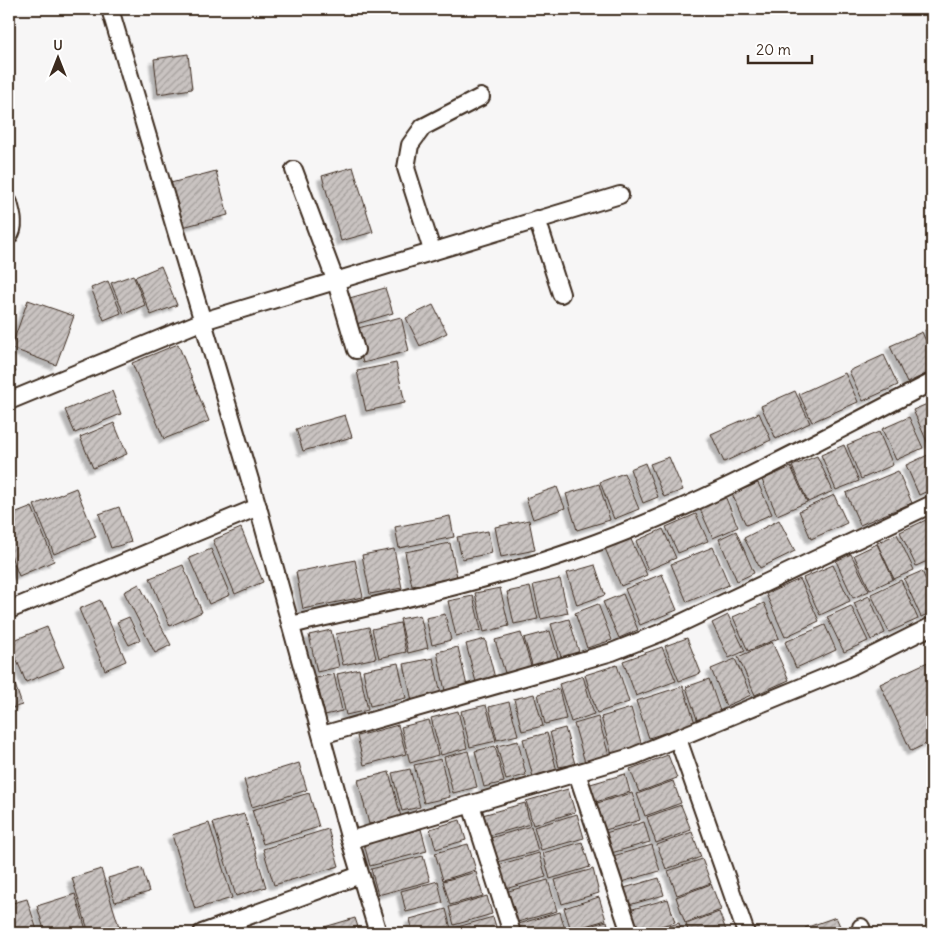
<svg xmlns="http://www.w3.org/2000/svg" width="941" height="942" font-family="Delius,sans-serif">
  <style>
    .building { fill: url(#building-hatch); stroke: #3b2a1e; filter: url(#shadow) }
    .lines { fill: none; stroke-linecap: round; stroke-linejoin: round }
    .street-casing { stroke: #3b2a1e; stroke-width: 20 }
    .street { stroke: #fff; stroke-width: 16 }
  </style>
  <defs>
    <pattern id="building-hatch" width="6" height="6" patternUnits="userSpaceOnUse" patternTransform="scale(1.25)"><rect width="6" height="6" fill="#c9c3c1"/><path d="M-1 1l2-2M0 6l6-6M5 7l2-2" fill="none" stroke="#a49f9c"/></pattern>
    <filter id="shadow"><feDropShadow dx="-4.5" dy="4.5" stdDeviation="1" flood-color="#0004"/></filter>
  </defs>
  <rect width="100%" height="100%" fill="#f7f6f6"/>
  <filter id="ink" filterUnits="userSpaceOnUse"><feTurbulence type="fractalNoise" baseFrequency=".02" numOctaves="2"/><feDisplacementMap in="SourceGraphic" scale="10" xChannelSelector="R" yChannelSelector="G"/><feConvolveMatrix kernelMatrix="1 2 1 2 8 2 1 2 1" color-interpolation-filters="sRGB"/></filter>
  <g filter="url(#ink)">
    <!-- building -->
    <g class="building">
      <polygon points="188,54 192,89 158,94 154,59"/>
      <polygon points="353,167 373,232 341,241 322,176"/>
      <polygon points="216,171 228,215 179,228 167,184"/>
      <polygon points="161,266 177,305 151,315 135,277"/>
      <polygon points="133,275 145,305 124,314 111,283"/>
      <polygon points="108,281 121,313 104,320 91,288"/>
      <polygon points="385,288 393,313 353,325 346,299"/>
      <polygon points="28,300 74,316 56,365 11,348"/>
      <polygon points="433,305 447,333 420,346 406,318"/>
      <polygon points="401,317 409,351 363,363 354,329"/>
      <polygon points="932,327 932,346 925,330"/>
      <polygon points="922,332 932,355 932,371 907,383 890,346"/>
      <polygon points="178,344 209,421 164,439 132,363"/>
      <polygon points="9,355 16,372 9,375"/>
      <polygon points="884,355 898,385 863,401 849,371"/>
      <polygon points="396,363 405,403 366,411 357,371"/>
      <polygon points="845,373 858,402 812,422 799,394"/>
      <polygon points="112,391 121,414 75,433 65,410"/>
      <polygon points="795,391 810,423 776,439 761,406"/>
      <polygon points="932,402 932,442 928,444 913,410"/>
      <polygon points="759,413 771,440 724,462 711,434"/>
      <polygon points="345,415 352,437 303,451 296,429"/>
      <polygon points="909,417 923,448 896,460 882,429"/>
      <polygon points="114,423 127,454 93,468 80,437"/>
      <polygon points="879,432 893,465 861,479 847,445"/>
      <polygon points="844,445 859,481 836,490 821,455"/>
      <polygon points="932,453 932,489 919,495 906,465"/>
      <polygon points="817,456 833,491 808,502 792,466"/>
      <polygon points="669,457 683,490 664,497 650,464"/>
      <polygon points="645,463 658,497 643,503 630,469"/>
      <polygon points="791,467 807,502 777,515 762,480"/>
      <polygon points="898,471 912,503 860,525 846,493"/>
      <polygon points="624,473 639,509 614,519 600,482"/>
      <polygon points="758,483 772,514 746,525 732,494"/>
      <polygon points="599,484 610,520 577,530 566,494"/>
      <polygon points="557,487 565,508 533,519 526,498"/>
      <polygon points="76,488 96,537 54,554 34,505"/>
      <polygon points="834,495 847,523 811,539 799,511"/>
      <polygon points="725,496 738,527 713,538 699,507"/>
      <polygon points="32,507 54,561 19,576 9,551 9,516"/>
      <polygon points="119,507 131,542 111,548 99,514"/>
      <polygon points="696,514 708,541 678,553 666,527"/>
      <polygon points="932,515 932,528 927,517"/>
      <polygon points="450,516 454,537 399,548 395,527"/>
      <polygon points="529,520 535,550 501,557 495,527"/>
      <polygon points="779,520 795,551 760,568 744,538"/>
      <polygon points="926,520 932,533 932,559 916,566 900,532"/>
      <polygon points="241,528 263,582 235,594 213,540"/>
      <polygon points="663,529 676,558 648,570 636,541"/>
      <polygon points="488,531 492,553 462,559 457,537"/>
      <polygon points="736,531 754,573 737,581 719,539"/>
      <polygon points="897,534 914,570 894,579 877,543"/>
      <polygon points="629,535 647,575 621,586 604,546"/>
      <polygon points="450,543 457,577 412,586 405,552"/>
      <polygon points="877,544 893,579 870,590 854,555"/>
      <polygon points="713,547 729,585 687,602 671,564"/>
      <polygon points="211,549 230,595 209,604 189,558"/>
      <polygon points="394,549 402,588 370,594 362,555"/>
      <polygon points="851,554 869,591 853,598 836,561"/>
      <polygon points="355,560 363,597 303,609 296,572"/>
      <polygon points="183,565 202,612 170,626 150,578"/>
      <polygon points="595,565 605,595 577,605 567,573"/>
      <polygon points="833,565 850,601 820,615 803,578"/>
      <polygon points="932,566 932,583 925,569"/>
      <polygon points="922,571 932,594 932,612 921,617 904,579"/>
      <polygon points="662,574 677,610 640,625 625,589"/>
      <polygon points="560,579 568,613 541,619 533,585"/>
      <polygon points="800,579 819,621 785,637 766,594"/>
      <polygon points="901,580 918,619 889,632 871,594"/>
      <polygon points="139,584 171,645 155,653 124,592"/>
      <polygon points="530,587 538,619 514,624 507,592"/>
      <polygon points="500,588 509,626 484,632 475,593"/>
      <polygon points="623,594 638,630 619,638 603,602"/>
      <polygon points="473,596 481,630 456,636 448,601"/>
      <polygon points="869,596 885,633 871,640 854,603"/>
      <polygon points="100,600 126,661 105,670 79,609"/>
      <polygon points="764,603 779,638 748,651 733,617"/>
      <polygon points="598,604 612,640 587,648 575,613"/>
      <polygon points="851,606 868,641 844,652 827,617"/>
      <polygon points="445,614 451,640 432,645 426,618"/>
      <polygon points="420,615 428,648 408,653 400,619"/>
      <polygon points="728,615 745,651 729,658 712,623"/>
      <polygon points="129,617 140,640 129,645 117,622"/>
      <polygon points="569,619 580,655 562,660 551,624"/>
      <polygon points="400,623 406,652 379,658 372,629"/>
      <polygon points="825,625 836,650 796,668 785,642"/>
      <polygon points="47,627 64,667 26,682 9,642"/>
      <polygon points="369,627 376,658 343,665 336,634"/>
      <polygon points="331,630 339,667 317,672 309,635"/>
      <polygon points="550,631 559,661 533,668 524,638"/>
      <polygon points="521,633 532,669 506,676 495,640"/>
      <polygon points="687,638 701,673 679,681 665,646"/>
      <polygon points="485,639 496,682 477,686 466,644"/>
      <polygon points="772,642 789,680 755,695 738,657"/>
      <polygon points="458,647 467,686 445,691 437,652"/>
      <polygon points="662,647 676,681 636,696 623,661"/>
      <polygon points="433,658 441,694 412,701 404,664"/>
      <polygon points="735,659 751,695 726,706 711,669"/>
      <polygon points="932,660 932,741 911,751 880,684"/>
      <polygon points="398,663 406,698 370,706 363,670"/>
      <polygon points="617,665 629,702 597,713 585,675"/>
      <polygon points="9,667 22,705 9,709"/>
      <polygon points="359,669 368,710 346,715 337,674"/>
      <polygon points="334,674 342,711 325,715 316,678"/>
      <polygon points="583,676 594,714 571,722 559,684"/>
      <polygon points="709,679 721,714 698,722 686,687"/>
      <polygon points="683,686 695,723 649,738 636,701"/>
      <polygon points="559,689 566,719 545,724 538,694"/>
      <polygon points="534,694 543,726 522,731 514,699"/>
      <polygon points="509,702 518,735 497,740 489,707"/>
      <polygon points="486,705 496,741 470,747 461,711"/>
      <polygon points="631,708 642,746 612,755 601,717"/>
      <polygon points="458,711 467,748 441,755 431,718"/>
      <polygon points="598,717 610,759 586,766 574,724"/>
      <polygon points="429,720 438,755 410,763 401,727"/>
      <polygon points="398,725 406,754 364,765 357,736"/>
      <polygon points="565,728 575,764 559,767 550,732"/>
      <polygon points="547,733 557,771 533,777 523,739"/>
      <polygon points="518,741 526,775 506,780 497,746"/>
      <polygon points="495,746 504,782 484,787 475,751"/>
      <polygon points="468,751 477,787 453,793 444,757"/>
      <polygon points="668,755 677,778 639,792 630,769"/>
      <polygon points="441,759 450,797 424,803 414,765"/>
      <polygon points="299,763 307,790 252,807 244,780"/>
      <polygon points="410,769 420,807 402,811 392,773"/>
      <polygon points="389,772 401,817 369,824 358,780"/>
      <polygon points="625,774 630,792 592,803 587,785"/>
      <polygon points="673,781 681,803 645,816 637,794"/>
      <polygon points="568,789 575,812 533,825 526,801"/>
      <polygon points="309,793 319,827 263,844 252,810"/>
      <polygon points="632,793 640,820 605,830 597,803"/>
      <polygon points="525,803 530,824 485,837 479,816"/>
      <polygon points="681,805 691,830 656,843 647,817"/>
      <polygon points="244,814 266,887 236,896 213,823"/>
      <polygon points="577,814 584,838 541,850 534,827"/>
      <polygon points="460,820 466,840 436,849 430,829"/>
      <polygon points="644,822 650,842 611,853 605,833"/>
      <polygon points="209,823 232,898 195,909 172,835"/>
      <polygon points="531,826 538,851 494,863 487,839"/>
      <polygon points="328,829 339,866 274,885 263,849"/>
      <polygon points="421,829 427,851 370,866 364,844"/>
      <polygon points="692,832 701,857 666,869 657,845"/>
      <polygon points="582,842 590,867 550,879 543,853"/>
      <polygon points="468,844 476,870 443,880 435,853"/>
      <polygon points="652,845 660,871 621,882 613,856"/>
      <polygon points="539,853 546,877 502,890 495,866"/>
      <polygon points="423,856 430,881 378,895 371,869"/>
      <polygon points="702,859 711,883 677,895 668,871"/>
      <polygon points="142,868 149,892 115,902 108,878"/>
      <polygon points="101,869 121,933 89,933 72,878"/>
      <polygon points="593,869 599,893 562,904 555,880"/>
      <polygon points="476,872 483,896 450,905 443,881"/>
      <polygon points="659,878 664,895 629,905 624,888"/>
      <polygon points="548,880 557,911 514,923 505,892"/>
      <polygon points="438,881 443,903 406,912 401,891"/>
      <polygon points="711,884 721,910 685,923 676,897"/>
      <polygon points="75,894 87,933 45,933 37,906"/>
      <polygon points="487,896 492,914 454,925 449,907"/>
      <polygon points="599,897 606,920 571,930 564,908"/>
      <polygon points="27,899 38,933 9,933 9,904"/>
      <polygon points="668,899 675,922 636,933 629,910"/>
      <polygon points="446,909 451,929 432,933 413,933 410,919"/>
      <polygon points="560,912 566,933 517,933 515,925"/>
      <polygon points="719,912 727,933 689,933 686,924"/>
      <polygon points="493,917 498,933 456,933 454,928"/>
      <polygon points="836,917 843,933 807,933 805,928"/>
      <polygon points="355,918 360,933 312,933 311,931"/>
      <polygon points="607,921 610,933 572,933 571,931"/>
      <polygon points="679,923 682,933 644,933"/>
      <polygon points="450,930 451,933 436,933"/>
    </g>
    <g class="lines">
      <defs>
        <g id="street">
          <polyline points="110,9 258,507 350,840 378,933"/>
          <polyline points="294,170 336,282 356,350"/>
          <path d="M9 203C12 214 16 227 9 236"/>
          <polyline points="537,219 561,294"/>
          <polyline points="432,250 406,168 410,145 423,127 481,97"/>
          <polyline points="9,401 203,321 620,195"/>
          <polyline points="9,610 258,507"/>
          <path d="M291 625C385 603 481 583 573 551 698 508 815 442 932 382"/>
          <polyline points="322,735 612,652 660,633 932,504"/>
          <polyline points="678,739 746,933"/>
          <polyline points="577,773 630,933"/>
          <polyline points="471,805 512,933"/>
          <polyline points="350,840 634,756 850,667 932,626"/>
          <polyline points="861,927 863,933"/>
          <polyline points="202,933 360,875"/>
        </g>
      </defs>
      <!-- street casing -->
      <use href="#street" class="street-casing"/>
      <!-- street -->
      <use href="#street" class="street"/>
    </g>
  </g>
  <!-- margin -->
  <rect width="941" height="942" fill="none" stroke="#fff" stroke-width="30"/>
  <rect x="15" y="15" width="911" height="912" fill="none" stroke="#3b2a1e" stroke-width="2" filter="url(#ink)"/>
  <!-- north arrow -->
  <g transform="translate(58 58)" stroke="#ffffff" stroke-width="4" paint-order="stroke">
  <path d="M0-4L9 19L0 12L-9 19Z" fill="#3b2a1e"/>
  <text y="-8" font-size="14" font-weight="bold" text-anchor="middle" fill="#3b2a1e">U</text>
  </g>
  <!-- scale -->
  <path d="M748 55v8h64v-8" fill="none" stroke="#3b2a1e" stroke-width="2.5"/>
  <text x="756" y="55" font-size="15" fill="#3b2a1e" stroke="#ffffff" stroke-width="4" paint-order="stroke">20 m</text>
</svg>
